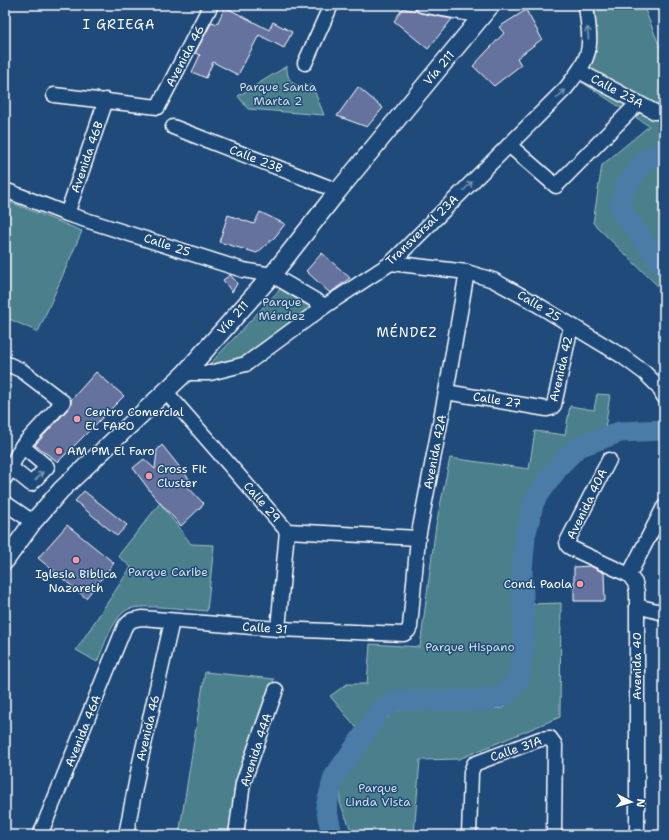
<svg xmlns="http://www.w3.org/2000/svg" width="669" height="840" font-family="'Shantell Sans',sans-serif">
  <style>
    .green { fill: #4c7f8c; stroke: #a6bfc6 }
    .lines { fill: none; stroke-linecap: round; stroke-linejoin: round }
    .river { stroke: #4b7ca8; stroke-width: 21 }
    .building { fill: #66729e; stroke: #fff }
    .minor-casing { stroke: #fff; stroke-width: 17 }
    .major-casing { stroke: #fff; stroke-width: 20 }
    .minor { stroke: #1f4a7a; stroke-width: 14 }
    .major { stroke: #1f4a7a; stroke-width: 17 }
    .oneway { stroke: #7992af }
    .poi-dot { fill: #ff9aa2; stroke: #1f4a7a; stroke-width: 1.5 }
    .labels { text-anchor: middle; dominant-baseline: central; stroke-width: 3; stroke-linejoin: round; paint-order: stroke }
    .street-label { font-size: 12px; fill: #fff; stroke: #1f4a7a }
    .park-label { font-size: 12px; fill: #d2dfe2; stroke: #1f4a7a }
    .poi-label { font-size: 12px; fill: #fff; stroke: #1f4a7a; text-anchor: start }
    .neighbourhood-label { font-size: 13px; letter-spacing: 1px; fill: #fff; stroke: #1f4a7a }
  </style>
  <rect width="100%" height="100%" fill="#1f4a7a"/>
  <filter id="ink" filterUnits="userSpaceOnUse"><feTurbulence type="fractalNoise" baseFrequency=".025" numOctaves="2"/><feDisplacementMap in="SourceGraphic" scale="8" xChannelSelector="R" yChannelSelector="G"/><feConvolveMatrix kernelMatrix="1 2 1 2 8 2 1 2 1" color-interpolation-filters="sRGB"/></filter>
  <g filter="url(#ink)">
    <!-- green -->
    <g class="green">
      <path d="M595 5H643L664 57V292L593 223 602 165 649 126 580 81C600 53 596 37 595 5Z"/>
      <path d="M287 66C286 83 297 89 312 85L324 115 248 109 238 96Z"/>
      <polygon points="5,200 82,231 38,332 5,317"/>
      <polygon points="280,289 310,307 241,360 206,368"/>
      <polygon points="597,394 610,395 604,435 576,445 558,462 532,498 522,531 518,571 519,653 514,678 499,694 482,697 397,695 380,706 360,732 330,696 347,684 367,684 370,644 420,647 436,525 450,458 529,469 535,431 565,435 570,406 594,410"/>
      <path d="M160 503 191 544 214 545 207 611C191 610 136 602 125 611 112 621 104 646 97 662L76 650 131 567 118 556Z"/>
      <path d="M561 603 560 717 459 759 420 760 414 835H353L340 803V784L354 759 375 731 394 712 407 708 472 710 503 708C508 702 517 696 520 690 534 664 530 631 529 604Z"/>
      <polygon points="205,672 274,679 239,776 230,835 179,835"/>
    </g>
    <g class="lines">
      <!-- river -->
      <g class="river">
        <polyline points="664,153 646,159 626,186 620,209 664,267"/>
        <polyline points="332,835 326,807 334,777 381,710 396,700 483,701 503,696 518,680 523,654 524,625 522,571 525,536 534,501 560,465 578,447 620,432 664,430"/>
      </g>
    </g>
    <!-- building -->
    <g class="building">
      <polygon points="225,7 269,30 273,22 292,32 284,48 259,35 238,75 213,62 206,78 192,72 200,55 195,53 212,22 217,24"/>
      <polygon points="403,8 416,11 420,13 452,19 428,49 394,21"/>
      <polygon points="526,10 542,39 517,58 521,65 494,86 473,66 504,33 499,27"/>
      <polygon points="358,87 383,108 367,127 337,116"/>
      <polygon points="260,212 285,224 275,237 257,253 219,242 228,215 254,224"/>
      <polygon points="322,253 350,278 330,293 306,271"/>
      <polygon points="230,275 235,280 237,284 232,292 223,280"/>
      <polygon points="96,372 124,396 58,462 35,445 69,408 71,404 71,400"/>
      <polygon points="162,445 190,480 185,484 204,504 181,526 153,495 133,468 144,459 155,469 157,450"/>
      <polygon points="84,491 127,525 117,536 75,501"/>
      <polygon points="67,525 114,563 86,598 38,558"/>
      <polygon points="590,566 604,573 605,601 574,601 574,567"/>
    </g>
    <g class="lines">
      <defs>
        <g id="minor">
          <polyline points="422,5 482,16"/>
          <polyline points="305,63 331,5"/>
          <polyline points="579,71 655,112"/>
          <polyline points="54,95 158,107 211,5"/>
          <polyline points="173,127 338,191"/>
          <polyline points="509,145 556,186 638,103"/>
          <polyline points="5,190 67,214 243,270 272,275 325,306"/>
          <polyline points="67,214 106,100"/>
          <polyline points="391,263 467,272 493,280 533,302 622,356 645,373 658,386 664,397"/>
          <polyline points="5,363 21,370 63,402 22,446 5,478"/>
          <path d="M185 373H210L246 364 325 306 391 263 566 88C576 75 589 60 589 43 590 31 587 17 586 5"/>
          <polyline points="166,392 287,531 418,538"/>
          <polyline points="446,392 547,409 551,408 554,405 571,326"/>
          <polyline points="609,460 567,542 568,546 571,548 629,575"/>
          <polyline points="10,467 31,484 47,467 22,446"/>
          <polyline points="5,503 33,522"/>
          <polyline points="637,606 664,613"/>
          <polyline points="278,629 287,531"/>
          <polyline points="40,835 125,626 132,620 142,618 278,629 404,634 408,631 410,627 418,538 446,392 467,272"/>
          <polyline points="126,835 139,767 172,621"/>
          <polyline points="236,835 243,783 276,690"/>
          <polyline points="469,835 471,772 474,764 540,739 550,738 555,745 554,835"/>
          <polyline points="637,835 637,592 635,583 629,575 664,507"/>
        </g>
        <polyline id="major" points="5,561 33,522 61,490 185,373 272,275 338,191 491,5"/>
      </defs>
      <!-- minor casing -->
      <use href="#minor" class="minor-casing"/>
      <!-- major casing -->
      <use href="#major" class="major-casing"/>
      <!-- minor -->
      <use href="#minor" class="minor"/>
      <!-- major -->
      <use href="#major" class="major"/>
    </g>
    <!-- one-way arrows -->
    <defs><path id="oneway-shaft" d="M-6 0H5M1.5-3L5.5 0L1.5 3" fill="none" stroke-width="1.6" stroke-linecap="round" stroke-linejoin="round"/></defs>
    <g class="oneway">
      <use href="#oneway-shaft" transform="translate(588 33) rotate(-95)"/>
      <use href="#oneway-shaft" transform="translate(561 94) rotate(-45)"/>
      <use href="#oneway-shaft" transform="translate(468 186) rotate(-45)"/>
      <use href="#oneway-shaft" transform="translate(39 476) rotate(-48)"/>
    </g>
  </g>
  <!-- markers -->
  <g class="poi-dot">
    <circle cx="77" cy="419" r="4"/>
    <circle cx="59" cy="451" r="4"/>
    <circle cx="149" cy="476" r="4"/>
    <circle cx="76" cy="560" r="4"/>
    <circle cx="580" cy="584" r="4"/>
  </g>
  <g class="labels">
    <!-- street labels -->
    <g class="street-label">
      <text transform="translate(185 56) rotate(-62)">Avenida 46</text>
      <text transform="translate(439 68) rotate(-50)">Vía 211</text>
      <text transform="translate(617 91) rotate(28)">Calle 23A</text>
      <text transform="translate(87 157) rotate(-71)">Avenida 46B</text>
      <text transform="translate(256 159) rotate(21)">Calle 23B</text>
      <text transform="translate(422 230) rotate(-44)">Transversal 23A</text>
      <text transform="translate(167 245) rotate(18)">Calle 25</text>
      <text transform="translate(539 306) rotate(31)">Calle 25</text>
      <text transform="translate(233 318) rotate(-49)">Vía 211</text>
      <text transform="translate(561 369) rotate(-77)">Avenida 42</text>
      <text transform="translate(497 400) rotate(9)">Calle 27</text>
      <text transform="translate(435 452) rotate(-79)">Avenida 42A</text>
      <text transform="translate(262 502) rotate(49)">Calle 29</text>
      <text transform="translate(587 504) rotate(-64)">Avenida 40A</text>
      <text transform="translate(265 628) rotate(4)">Calle 31</text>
      <text transform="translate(637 666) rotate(-90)">Avenida 40</text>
      <text transform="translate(148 728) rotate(-77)">Avenida 46</text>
      <text transform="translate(83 731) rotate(-68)">Avenida 46A</text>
      <text transform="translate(516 749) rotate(-19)">Calle 31A</text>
      <text transform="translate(256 750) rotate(-72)">Avenida 44A</text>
    </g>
    <!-- park labels -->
    <g class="park-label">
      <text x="278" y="87">Parque Santa<tspan x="278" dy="14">Marta 2</tspan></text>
      <text x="282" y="302">Parque<tspan x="282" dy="14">Méndez</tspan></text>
      <text x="168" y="572">Parque Caribe</text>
      <text x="470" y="647">Parque Hispano</text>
      <text x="378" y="788">Parque<tspan x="378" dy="14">Linda Vista</tspan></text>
    </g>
    <!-- poi labels -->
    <g class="poi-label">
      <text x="85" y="412">Centro Comercial<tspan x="85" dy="14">EL FARO</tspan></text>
      <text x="67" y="451">AM PM El Faro</text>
      <text x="157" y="469">Cross Fit<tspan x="157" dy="14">Cluster</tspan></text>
      <text x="76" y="574" text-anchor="middle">Iglesia Biblica<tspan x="76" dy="14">Nazareth</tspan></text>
      <text x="572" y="584" text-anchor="end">Cond. Paola</text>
    </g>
    <!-- neighbourhood labels -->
    <g class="neighbourhood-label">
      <text x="119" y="24">I GRIEGA</text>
      <text x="407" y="332">MÉNDEZ</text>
    </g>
  </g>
  <!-- margin -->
  <rect width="669" height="840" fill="none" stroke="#1f4a7a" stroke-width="20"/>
  <rect x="10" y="10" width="649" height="820" fill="none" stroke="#fff" stroke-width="1.5" filter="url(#ink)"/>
  <!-- north arrow -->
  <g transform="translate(631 802) rotate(96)" stroke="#1f4a7a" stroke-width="3" paint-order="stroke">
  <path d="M0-3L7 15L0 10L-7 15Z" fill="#ffffff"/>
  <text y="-6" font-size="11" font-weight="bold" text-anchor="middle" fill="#ffffff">N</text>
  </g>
</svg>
